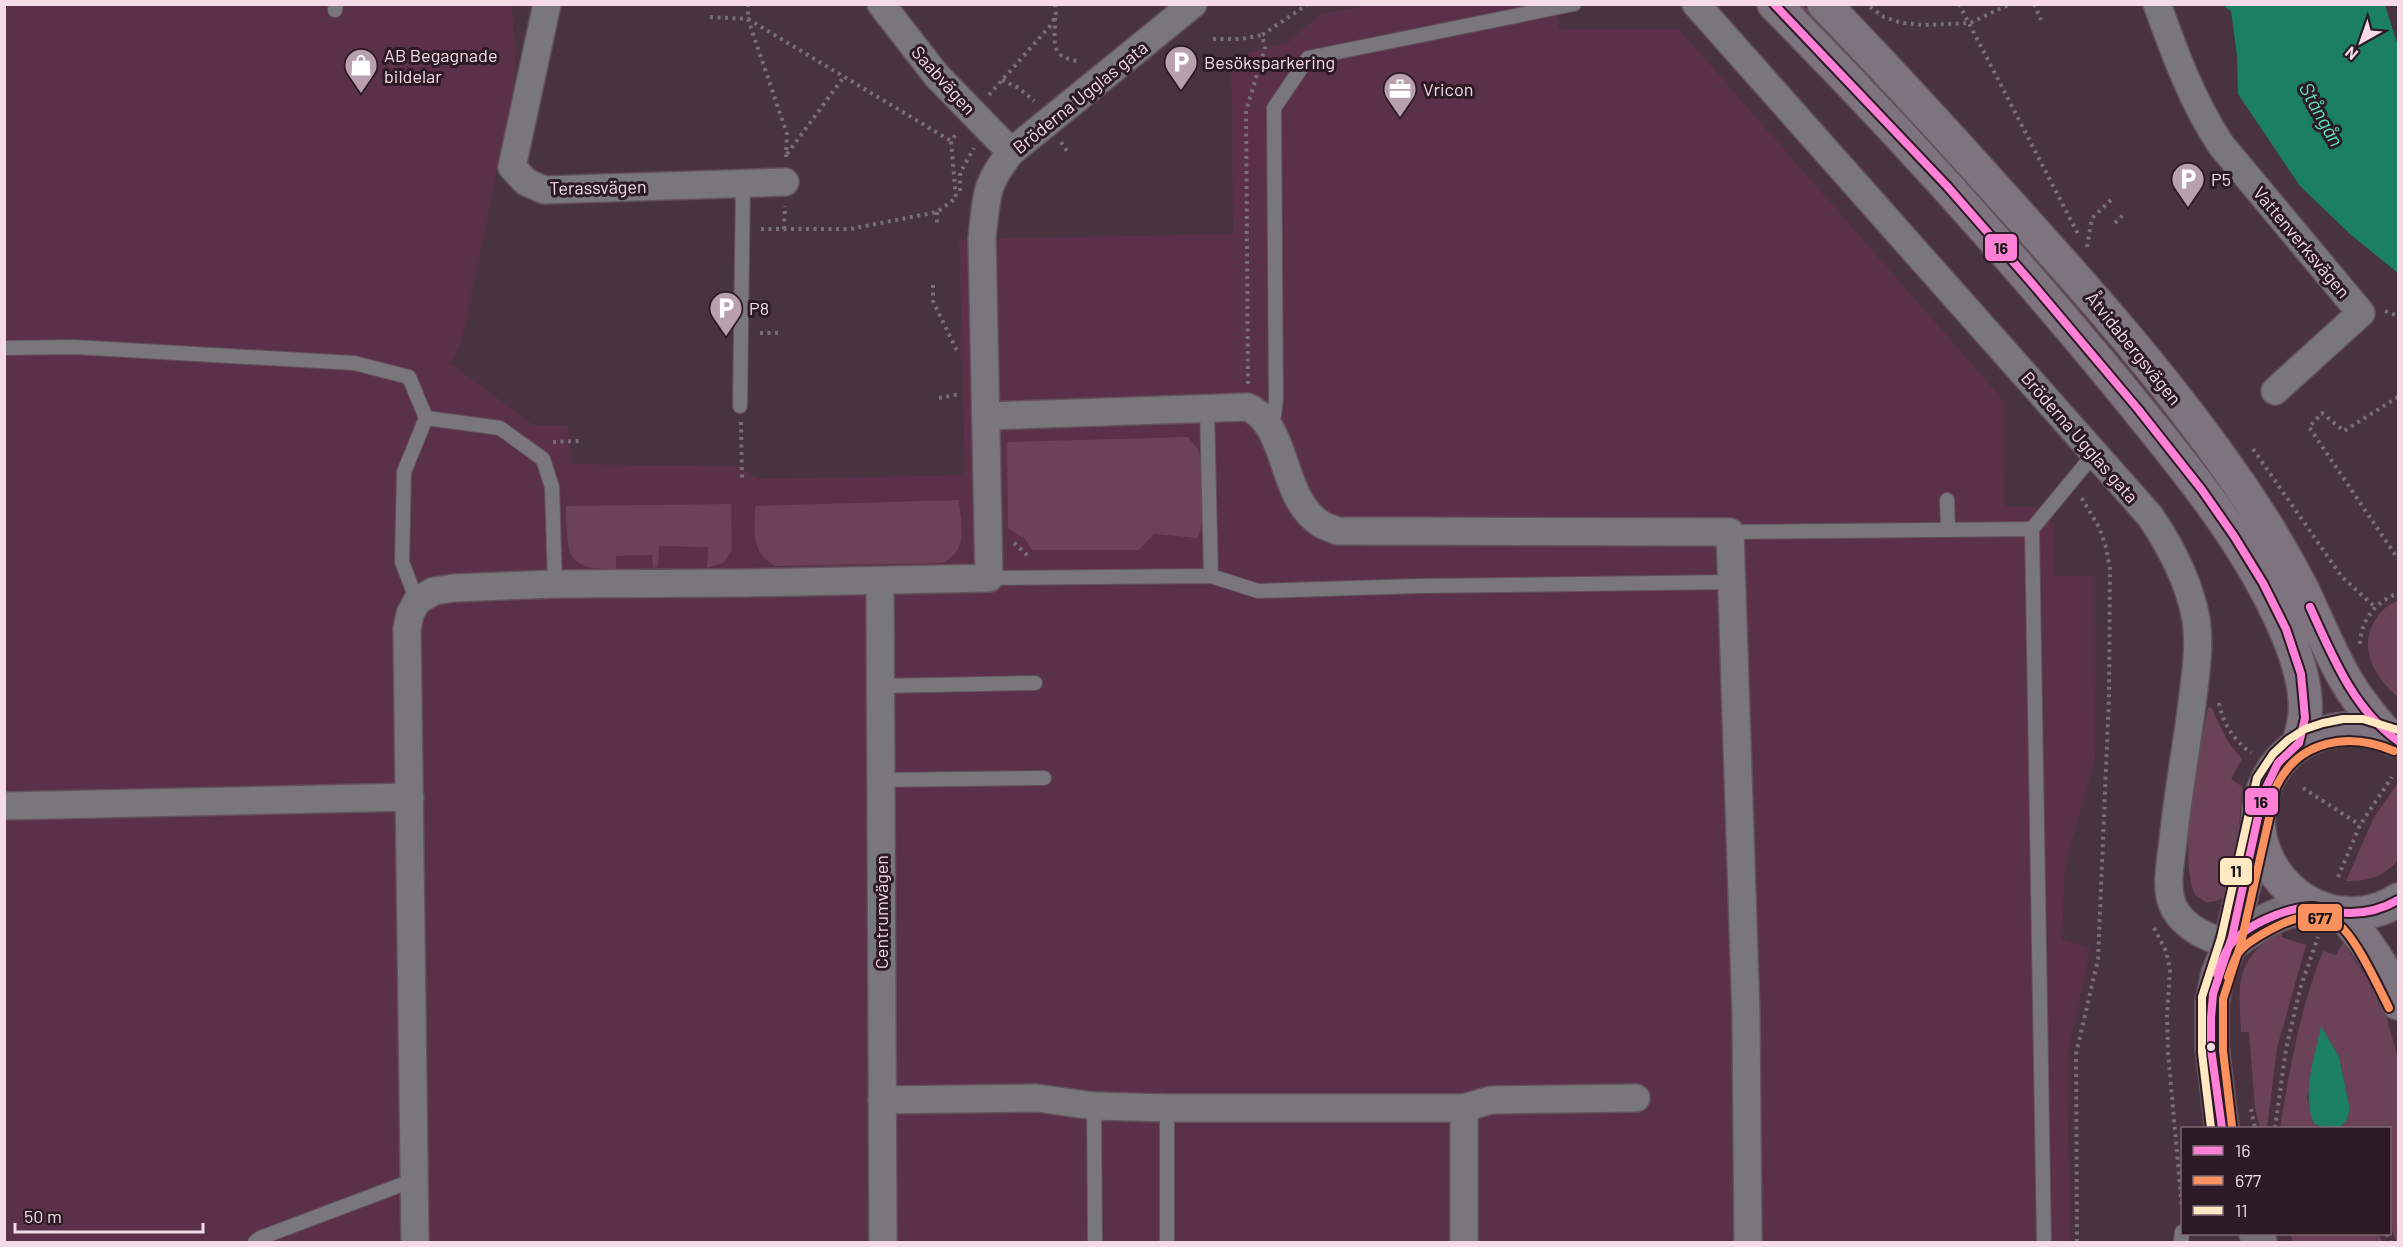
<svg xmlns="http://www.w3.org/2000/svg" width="2403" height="1247" font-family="Barlow,sans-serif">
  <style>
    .built { fill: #5b3049 }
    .green { fill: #6b4258 }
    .water { fill: #1b8062 }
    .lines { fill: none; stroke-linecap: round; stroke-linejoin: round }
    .lane-casing { stroke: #63505a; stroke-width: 16 }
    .street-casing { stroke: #63505a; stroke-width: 30 }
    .secondary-casing { stroke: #63505a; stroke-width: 36 }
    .primary-casing { stroke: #63505a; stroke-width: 36 }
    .path { stroke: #786e77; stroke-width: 4; stroke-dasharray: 3 4.5; stroke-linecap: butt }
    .lane { stroke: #79767d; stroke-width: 14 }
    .street { stroke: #79767d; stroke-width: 27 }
    .secondary { stroke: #766e77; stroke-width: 33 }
    .primary { stroke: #7d7480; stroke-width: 33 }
    .bus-1-casing { stroke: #2c1a24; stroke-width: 12 }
    .bus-2-casing { stroke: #2c1a24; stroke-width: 12 }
    .bus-3-casing { stroke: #2c1a24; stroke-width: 12 }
    .bus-1 { stroke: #ff80d6; stroke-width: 8 }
    .bus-2 { stroke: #fa915f; stroke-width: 8 }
    .bus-3 { stroke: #ffe8c2; stroke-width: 8 }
    .bus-dot { fill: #f5dbe8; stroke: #2c1a24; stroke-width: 2 }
    .labels { text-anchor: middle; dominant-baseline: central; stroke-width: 6; stroke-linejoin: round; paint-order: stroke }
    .poi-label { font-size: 18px; fill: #f5dbe8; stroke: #2c1a24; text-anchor: start }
    .street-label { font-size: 18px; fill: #f5dbe8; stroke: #2c1a24 }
    .water-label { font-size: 20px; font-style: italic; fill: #5ae4b3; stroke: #2c1a24 }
    .line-badge { stroke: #2c1a24; stroke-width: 2 }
    .pale-badge-label { font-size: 16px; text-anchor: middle; font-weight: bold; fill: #111 }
  </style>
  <rect width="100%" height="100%" fill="#493340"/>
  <!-- built -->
  <polygon class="built" points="1378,4 1556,4 1559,29 1679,29 2003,400 2004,507 2035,507 2054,524 2053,576 2094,576 2095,758 2065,865 2062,939 2090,948 2067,1058 2070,1242 5,1242 5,5 512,5 516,76 461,344 450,363 533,425 568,425 571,464 737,466 759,479 965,475 959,239 1233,234 1231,65 1250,52 1287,43 1321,14"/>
  <!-- green -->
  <g class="green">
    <polygon points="1794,5 1803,5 1919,124 1914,129"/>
    <polygon points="1188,437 1198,449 1203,465 1204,518 1198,538 1154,534 1139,550 1032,550 1025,539 1008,528 1007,442"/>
    <path d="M959 500C961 526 969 551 942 563L775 566C750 551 755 532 755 506Z"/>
    <path d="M731 504 732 550 723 563 707 568 708 547 659 546 658 567 653 568 652 555 616 556V569C562 570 568 552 566 506Z"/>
    <path d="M2398 601V697C2376 678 2358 650 2374 622 2379 612 2387 605 2398 601Z"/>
    <path d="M2211 707 2227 740 2242 759 2231 779 2243 787C2239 811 2238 880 2224 896 2219 901 2213 902 2206 902L2195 895C2177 854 2199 753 2208 708Z"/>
    <path d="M2398 783V860C2385 876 2367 882 2346 881L2374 817Z"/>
    <path d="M2286 925 2281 937 2306 945 2277 1048 2267 1128H2260L2255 1108 2249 1032H2241C2238 974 2236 961 2286 925Z"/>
    <path d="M2343 943 2368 979 2386 1015 2398 1059V1242H2396L2390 1225V1128H2340L2346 1121 2350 1110 2339 1057 2321 1027 2307 1098 2314 1124 2325 1128H2280C2290 1067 2300 1009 2323 951L2336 955Z"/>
    <polygon points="2290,1234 2379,1234 2382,1242 2293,1242"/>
  </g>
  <!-- water -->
  <g class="water">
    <polygon points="2223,5 2385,5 2398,46 2398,273 2350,234 2300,186 2238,94 2237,56 2231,11"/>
    <path d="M2321 1026 2339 1057 2350 1110 2346 1121 2340 1128H2325L2314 1124C2301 1093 2315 1057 2321 1026Z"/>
  </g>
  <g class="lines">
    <defs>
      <g id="lane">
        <polyline points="335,10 336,4"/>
        <polyline points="4,348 74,347 354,363 409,377 426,418"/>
        <polyline points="740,406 743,183"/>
        <polyline points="1207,409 1211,576"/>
        <polyline points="1269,426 1274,415 1276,400 1274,108 1308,58 1574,4"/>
        <polyline points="1947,500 1948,530"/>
        <polyline points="2032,529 2094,454"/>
        <polyline points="1730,532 2032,529 2044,1242"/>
        <polyline points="989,578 1211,576 1258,591 1419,586 1732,582"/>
        <polyline points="417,601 402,562 404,472 426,418 500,428 543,459 552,487 555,584"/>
        <polyline points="880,686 1035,683"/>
        <polyline points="881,780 1044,778"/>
        <polyline points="1094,1106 1095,1242"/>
        <polyline points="1167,1108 1167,1242"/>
        <polyline points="255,1242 260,1238 414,1180"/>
        <polyline points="2181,1242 2182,1232"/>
      </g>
      <g id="street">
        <polyline points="547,4 512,167 526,182 544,190 785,182"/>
        <polyline points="881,4 937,76 1011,152"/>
        <path d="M1696 4 2150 516C2171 547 2189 581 2196 619 2200 645 2196 671 2193 696 2187 745 2178 792 2173 841 2171 861 2164 889 2174 908 2185 929 2209 938 2230 945"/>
        <path d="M2157 4C2175 54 2192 101 2221 145L2361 313 2275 391"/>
        <path d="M986 416 1248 407C1290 428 1279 497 1321 524 1326 527 1333 529 1338 531L1730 532 1746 1015 1748 1242"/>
        <polyline points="880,581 883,1242"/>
        <polyline points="4,806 410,797"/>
        <polyline points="882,1100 1037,1098 1094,1106 1167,1108 1464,1108 1464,1242"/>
        <polyline points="1464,1108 1491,1100 1636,1098"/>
        <path d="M415 1242 407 629 410 614 417 601 434 591 454 588 555 584 745 583 989 578 982 238C987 196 984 186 1011 152L1193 4"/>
      </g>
      <g id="secondary">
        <path d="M2230 945C2258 924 2279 909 2316 907"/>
        <polyline points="2222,1128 2212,1047 2212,1003 2218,973 2230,945 2258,824"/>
        <polyline points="2256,1234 2260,1242"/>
      </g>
      <g id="primary">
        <path d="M1774 4C1894 125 2007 250 2115 381 2174 454 2238 528 2278 613 2293 644 2308 682 2305 716 2304 725 2301 735 2299 744"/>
        <path d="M1824 4C1888 70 1950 138 2011 206 2085 288 2158 370 2222 460 2252 501 2280 546 2303 591 2316 619 2328 648 2343 675 2355 697 2371 716 2387 735"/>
        <path d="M2394 739C2350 716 2291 733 2268 779 2242 830 2271 891 2323 909 2348 918 2377 914 2398 900"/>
        <path d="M2342 913C2365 940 2387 969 2398 1003"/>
      </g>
    </defs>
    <!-- lane casing -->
    <use href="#lane" class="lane-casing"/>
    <!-- street casing -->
    <use href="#street" class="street-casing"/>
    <!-- secondary casing -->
    <use href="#secondary" class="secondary-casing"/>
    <!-- primary casing -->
    <use href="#primary" class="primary-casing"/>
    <!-- path -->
    <g class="path">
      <polyline points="748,4 748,19 951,141"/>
      <polyline points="1959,4 2078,234"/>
      <polyline points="2034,4 2041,20"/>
      <polyline points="1870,7 1884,17 1902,23 1925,25 1970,23 2010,4"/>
      <polyline points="710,17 748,19 787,134 786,157"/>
      <path d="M1055 18C1055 42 1049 57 1078 61"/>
      <polyline points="1213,39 1241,39 1262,35"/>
      <polyline points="1002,80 1019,88 1034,101"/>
      <polyline points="989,95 1050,26 1056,16 1055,4"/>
      <polyline points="1061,142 1069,154"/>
      <polyline points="787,154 843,78"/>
      <polyline points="960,191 960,173 974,148"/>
      <polyline points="937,212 937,226"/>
      <polyline points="2115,223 2124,214"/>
      <polyline points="761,229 850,229 937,212 956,198 951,141 957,133"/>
      <polyline points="784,229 785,206"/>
      <polyline points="2087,247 2092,218 2112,199"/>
      <polyline points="933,285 933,301 958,353"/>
      <polyline points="2385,311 2398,316"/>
      <polyline points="760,333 778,333"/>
      <polyline points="1248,384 1246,111 1265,48 1262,35 1308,4"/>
      <polyline points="2398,397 2344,431 2322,413 2309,427 2398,559"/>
      <polyline points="939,398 960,394"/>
      <polyline points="741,422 742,479"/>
      <polyline points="553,442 579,441"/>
      <polyline points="2253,449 2342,577 2375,607"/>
      <polyline points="1014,543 1026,554 1028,559"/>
      <path d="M2360 644C2361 619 2376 602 2398 593"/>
      <path d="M2219 703C2223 724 2234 740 2251 753"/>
      <polyline points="2303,788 2360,825"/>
      <polyline points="2338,877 2360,825 2392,777"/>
      <polyline points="2154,928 2166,951 2170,970 2167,1016 2168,1052 2182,1208"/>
      <polyline points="2251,1109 2255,1128"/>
      <polyline points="2275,1128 2286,1049 2300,989 2318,937"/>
      <polyline points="2387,1234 2390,1242"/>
      <polyline points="2077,1242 2076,1054 2098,959 2109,697 2110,569 2106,547 2099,527 2081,497"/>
    </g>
    <!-- lane -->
    <use href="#lane" class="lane"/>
    <!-- street -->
    <use href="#street" class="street"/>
    <!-- secondary -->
    <use href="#secondary" class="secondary"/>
    <!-- primary -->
    <use href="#primary" class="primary"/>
    <defs>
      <g id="bus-1">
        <polyline points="1774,4 1947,186 2030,281 2138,409 2202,490 2234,536 2263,583 2286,629 2301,674 2305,718 2299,743 2278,763 2263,794 2232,937 2213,994 2211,1018 2211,1049 2222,1128"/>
        <path d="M2310 607C2332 655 2353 709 2398 741"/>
        <path d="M2217 974C2220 966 2223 956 2228 948 2242 926 2287 907 2313 907 2321 907 2328 911 2336 912 2358 915 2379 911 2398 900"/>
      </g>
      <g id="bus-2">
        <path d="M2228 977C2231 970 2234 958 2239 952 2248 940 2284 921 2299 918 2309 916 2325 917 2335 922 2353 931 2379 988 2389 1008"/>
        <path d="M2232 1126 2223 1051V999L2241 943 2276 787C2299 739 2349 732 2394 751"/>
      </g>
      <polyline id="bus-3" points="2211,1128 2202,1053 2202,997 2221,938 2257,778 2273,754 2288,740 2305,729 2323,723 2343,719 2363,719 2398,730"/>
    </defs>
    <!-- bus-1 casing -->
    <use href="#bus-1" class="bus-1-casing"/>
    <!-- bus-2 casing -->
    <use href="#bus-2" class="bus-2-casing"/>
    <!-- bus-3 casing -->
    <use href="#bus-3" class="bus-3-casing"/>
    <!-- bus-1 -->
    <use href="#bus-1" class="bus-1"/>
    <!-- bus-2 -->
    <use href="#bus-2" class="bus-2"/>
    <!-- bus-3 -->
    <use href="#bus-3" class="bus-3"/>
  </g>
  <!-- icons -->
  <defs>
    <symbol id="parking-pin" viewBox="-11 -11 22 30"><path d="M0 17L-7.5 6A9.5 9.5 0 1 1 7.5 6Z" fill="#b9a0ad" stroke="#2c1a24"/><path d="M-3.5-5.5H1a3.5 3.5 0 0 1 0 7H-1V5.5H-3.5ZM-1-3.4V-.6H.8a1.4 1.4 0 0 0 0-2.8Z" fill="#fff"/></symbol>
    <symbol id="shop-pin" viewBox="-11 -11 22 30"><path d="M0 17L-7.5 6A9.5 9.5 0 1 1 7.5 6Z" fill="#b9a0ad" stroke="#2c1a24"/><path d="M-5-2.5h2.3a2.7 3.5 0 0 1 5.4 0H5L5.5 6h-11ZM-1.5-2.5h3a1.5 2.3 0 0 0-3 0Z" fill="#fff"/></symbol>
    <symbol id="office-pin" viewBox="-11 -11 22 30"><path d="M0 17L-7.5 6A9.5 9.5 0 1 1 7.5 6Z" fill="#b9a0ad" stroke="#2c1a24"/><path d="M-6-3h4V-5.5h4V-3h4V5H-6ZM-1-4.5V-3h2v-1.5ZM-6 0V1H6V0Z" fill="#fff"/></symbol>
  </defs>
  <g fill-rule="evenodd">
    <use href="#parking-pin" x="1162" y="43" width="38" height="52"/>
    <use href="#shop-pin" x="342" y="46" width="38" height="52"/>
    <use href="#office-pin" x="1381" y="70" width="38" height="52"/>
    <use href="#parking-pin" x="2169" y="160" width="38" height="52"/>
    <use href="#parking-pin" x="707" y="289" width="38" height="52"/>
  </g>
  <!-- markers -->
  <circle class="bus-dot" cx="2211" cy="1047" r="5"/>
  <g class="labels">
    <!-- poi labels -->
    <g class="poi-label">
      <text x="384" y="55">AB Begagnade<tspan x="384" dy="21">bildelar</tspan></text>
      <text x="1204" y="62">Besöksparkering</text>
      <text x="1423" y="89">Vricon</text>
      <text x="2211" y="179">P5</text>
      <text x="749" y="308">P8</text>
    </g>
    <!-- street labels -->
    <g class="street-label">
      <text transform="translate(944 80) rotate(48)">Saabvägen</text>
      <text transform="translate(1080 97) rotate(-39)">Bröderna Ugglas gata</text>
      <text transform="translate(598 187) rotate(-1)">Terassvägen</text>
      <text transform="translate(2302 242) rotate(50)">Vattenverksvägen</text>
      <text transform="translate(2134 348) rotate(51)">Åtvidabergsvägen</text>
      <text transform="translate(2080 437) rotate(49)">Bröderna Ugglas gata</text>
      <text transform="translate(881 912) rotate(-90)">Centrumvägen</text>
    </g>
    <!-- water labels -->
    <g class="water-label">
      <text transform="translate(2322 114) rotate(61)">Stångån</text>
    </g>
  </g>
  <g class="line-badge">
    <rect x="1984" y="233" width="34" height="29" rx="6" fill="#ff80d6"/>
    <rect x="2244" y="787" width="35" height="29" rx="6" fill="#ff80d6"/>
    <rect x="2219" y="857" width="34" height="29" rx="6" fill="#ffe8c2"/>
    <rect x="2297" y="903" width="46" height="29" rx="6" fill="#fa915f"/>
  </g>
  <g class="pale-badge-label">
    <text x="2001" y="254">16</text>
    <text x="2261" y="808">16</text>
    <text x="2236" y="877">11</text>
    <text x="2320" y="924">677</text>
  </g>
  <!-- border -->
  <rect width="2403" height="1247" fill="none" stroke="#f5dbe8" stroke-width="12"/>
  <!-- legend -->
  <rect x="2181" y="1127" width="210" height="108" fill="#2c1a24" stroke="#7c6772" stroke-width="1.5"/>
  <rect x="2193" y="1146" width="30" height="9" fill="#ff80d6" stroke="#7c6772" stroke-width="1.5"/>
  <text x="2235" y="1157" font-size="18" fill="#f5dbe8">16</text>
  <rect x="2193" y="1176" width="30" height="9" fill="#fa915f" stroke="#7c6772" stroke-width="1.5"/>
  <text x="2235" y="1187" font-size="18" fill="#f5dbe8">677</text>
  <rect x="2193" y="1206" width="30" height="9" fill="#ffe8c2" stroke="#7c6772" stroke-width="1.5"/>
  <text x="2235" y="1217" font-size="18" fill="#f5dbe8">11</text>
  <!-- north arrow -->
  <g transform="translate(2361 42) rotate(220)" stroke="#2c1a24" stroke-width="4.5" paint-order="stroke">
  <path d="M0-4.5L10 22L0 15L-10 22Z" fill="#f5dbe8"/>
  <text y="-9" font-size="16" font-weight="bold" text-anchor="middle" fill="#f5dbe8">N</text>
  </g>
  <!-- scale -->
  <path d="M15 1223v9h188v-9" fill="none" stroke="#f5dbe8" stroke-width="3"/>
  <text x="24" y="1223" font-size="18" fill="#f5dbe8" stroke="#2c1a24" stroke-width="4.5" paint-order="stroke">50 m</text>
</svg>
